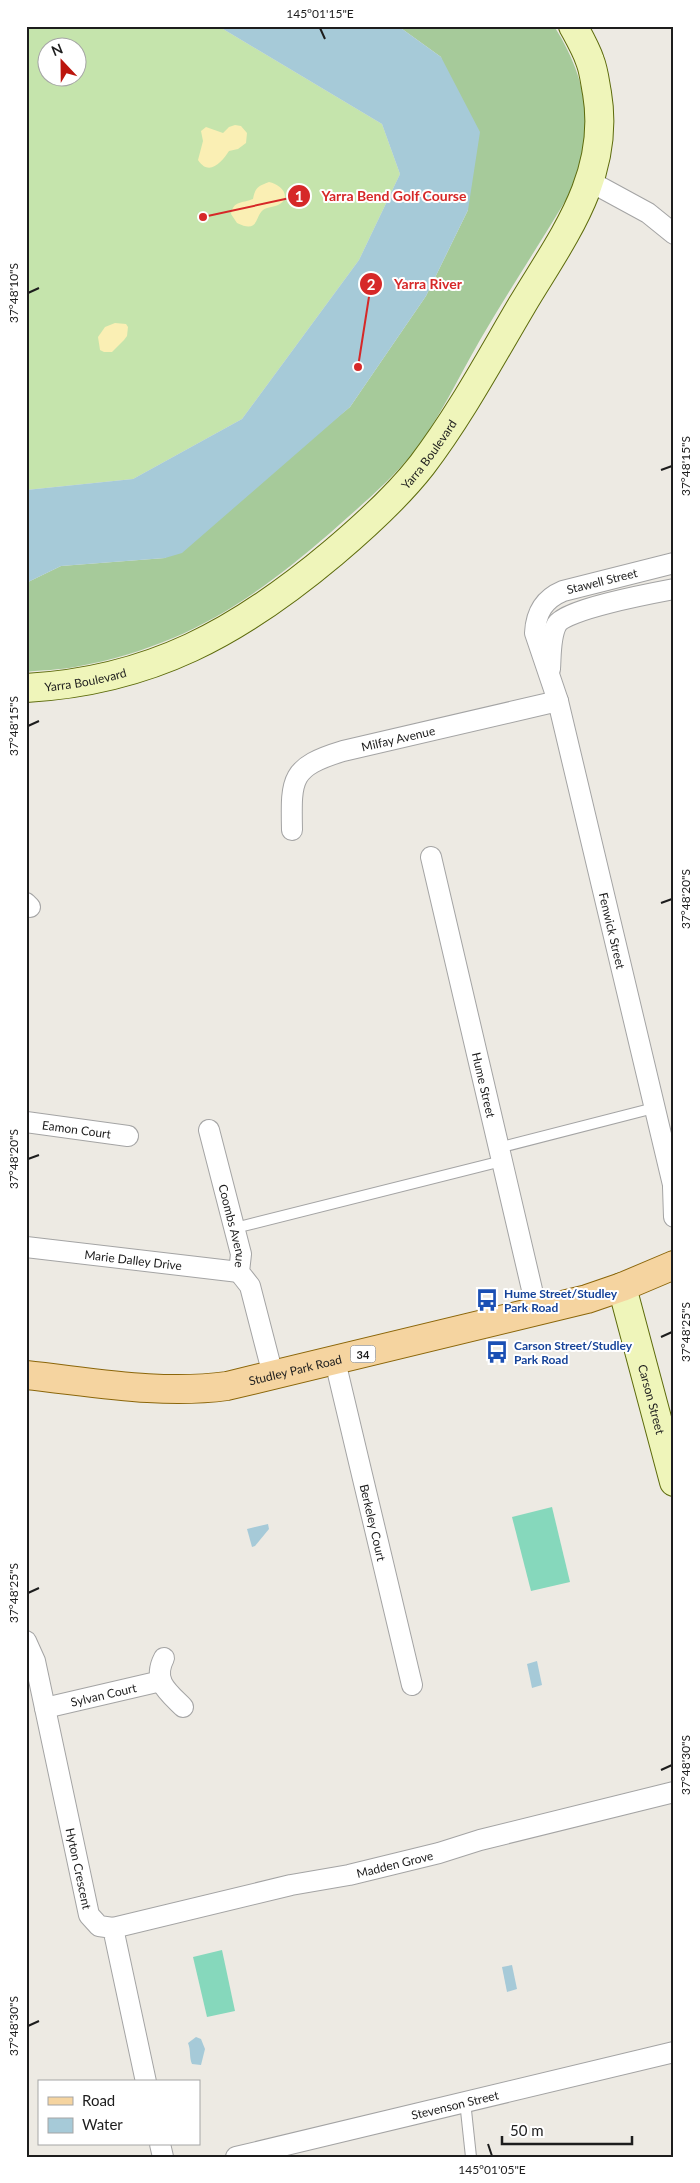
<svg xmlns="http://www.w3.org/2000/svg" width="700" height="2183" font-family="Lato,sans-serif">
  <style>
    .grass { fill: #c5e4ac; fill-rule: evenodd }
    .forest { fill: #a6ca9a }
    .sand { fill: #faefb4 }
    .pitch { fill: #86d8bc }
    .water { fill: #a6cad8 }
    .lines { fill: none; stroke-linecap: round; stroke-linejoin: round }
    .lane-casing { stroke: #a4a4a4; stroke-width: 12 }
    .street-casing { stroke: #a4a4a4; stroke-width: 22 }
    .secondary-casing { stroke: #5d6b0c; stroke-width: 30 }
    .primary-casing { stroke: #8b660a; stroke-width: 30 }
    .lane { stroke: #fff; stroke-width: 10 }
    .street { stroke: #fff; stroke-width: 20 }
    .secondary { stroke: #eff5ba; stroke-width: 28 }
    .primary { stroke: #f5d4a0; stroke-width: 28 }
    .ticks { fill: none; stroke: #1d1d1d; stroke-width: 2 }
    .labels { text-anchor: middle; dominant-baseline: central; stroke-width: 4; stroke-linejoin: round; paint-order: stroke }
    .shield { fill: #fff; stroke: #616161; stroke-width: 1 }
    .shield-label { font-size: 11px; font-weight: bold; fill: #1d1d1d }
    .street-label { font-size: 12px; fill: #1d1d1d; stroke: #fff }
    .transit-label { font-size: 12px; font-weight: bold; fill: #164399; stroke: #fff; text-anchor: start }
    .leader { fill: none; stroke: #d62828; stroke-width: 2 }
    .callout-dot { fill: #d62828; stroke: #fff; stroke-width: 2 }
    .mark-label { font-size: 15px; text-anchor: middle; font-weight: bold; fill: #fff }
    .callout-label { font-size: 14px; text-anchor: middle; font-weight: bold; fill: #d62828; stroke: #fff; stroke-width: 4; stroke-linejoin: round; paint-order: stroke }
    .neatline { fill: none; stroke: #1d1d1d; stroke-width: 2 }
    .ticks-label { font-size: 12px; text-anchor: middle; fill: #1d1d1d }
  </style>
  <rect width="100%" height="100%" fill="#edeae3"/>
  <!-- grass -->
  <path class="grass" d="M26 26H218L382 124 400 174 359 260 242 419 133 479 26 490ZM48 48H78V78H48Z"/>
  <!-- forest -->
  <path class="forest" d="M398 26H554C591 85 595 134 567 198 539 245 508 292 480 340 458 378 439 420 412 454 388 483 358 508 330 533 249 603 182 647 75 667 59 670 42 670 26 672V583L61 566 165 558 350 407 426 296 468 210 441 57Z"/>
  <!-- sand -->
  <g class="sand">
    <path d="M235 125 241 126 247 133 246 143 238 149 229 151C222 162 209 177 198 160L203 141 201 131 206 127 223 133 229 127Z"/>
    <path d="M269 182C281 184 293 198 278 205 273 207 267 207 263 210 255 216 259 234 237 223L231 214C234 200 241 204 253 199 255 188 258 186 269 182Z"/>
    <polygon points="115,323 126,324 128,327 127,336 124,340 112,352 104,352 100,350 98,337 105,327"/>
  </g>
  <!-- pitch -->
  <g class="pitch">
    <polygon points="552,1507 570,1582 531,1591 512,1517"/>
    <polygon points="222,1950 235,2011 207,2017 193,1957"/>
  </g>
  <!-- water -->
  <g class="water">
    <polygon points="218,26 398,26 441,57 480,132 468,210 426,296 350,407 182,553 165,558 61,566 26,583 26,490 133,479 242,419 359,260 400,174 382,124"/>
    <polygon points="268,1524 269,1529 255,1546 252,1547 247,1529"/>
    <polygon points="537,1661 542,1685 532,1688 527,1664"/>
    <polygon points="512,1965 517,1989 507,1992 502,1967"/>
    <path d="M196 2037 201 2039 205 2049 201 2065 192 2064C189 2057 191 2050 188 2043Z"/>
  </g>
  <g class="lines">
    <defs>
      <g id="lane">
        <polyline points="498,1148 654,1108"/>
        <polyline points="235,1228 502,1161"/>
        <polyline points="465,2101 471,2157"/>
      </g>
      <g id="street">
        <polyline points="591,182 648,213 674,234"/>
        <path id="s1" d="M674 563 563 591C544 599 536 612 535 633L558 701 674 1189"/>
        <path d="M550 669C551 655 550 636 557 624 566 609 653 593 674 589"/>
        <path id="s2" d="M292 830C291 779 290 767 343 751L558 701"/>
        <path id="s3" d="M431 857 537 1311"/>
        <polyline points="26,903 30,907"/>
        <path id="s4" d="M26 1122 128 1136"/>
        <path id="s5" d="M209 1130 241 1254 239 1272 250 1286 273 1375"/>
        <polyline points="673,1187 674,1217"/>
        <path id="s6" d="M26 1247 239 1272"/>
        <path id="s7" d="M335 1361 412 1685"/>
        <path id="s8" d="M26 1641 35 1661 89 1915 99 1926 113 1928 146 2082"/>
        <path d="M164 1658C152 1681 168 1692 183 1707"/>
        <path id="s9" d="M45 1708 161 1681"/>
        <path id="s10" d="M113 1928 291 1885 349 1875 439 1853 480 1840 674 1792"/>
        <polyline points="160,2144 163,2157"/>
        <path id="s11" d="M236 2157 674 2052"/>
      </g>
      <g id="secondary">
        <path id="s12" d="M26 688C151 681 239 632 333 553 365 526 397 497 422 465 460 415 490 359 522 305 562 238 611 176 597 93 595 83 594 71 590 61 586 49 579 37 573 26"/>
        <path id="s13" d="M622 1287 674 1482"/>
      </g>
      <g id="primary">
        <path id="s14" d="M26 1375C93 1382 160 1395 227 1386L587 1299 622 1287 674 1265"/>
      </g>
    </defs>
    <!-- lane casing -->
    <use href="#lane" class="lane-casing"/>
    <!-- street casing -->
    <use href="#street" class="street-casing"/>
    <!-- secondary casing -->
    <use href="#secondary" class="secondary-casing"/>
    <!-- primary casing -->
    <use href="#primary" class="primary-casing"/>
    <!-- lane -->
    <use href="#lane" class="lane"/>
    <!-- street -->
    <use href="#street" class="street"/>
    <!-- secondary -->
    <use href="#secondary" class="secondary"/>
    <!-- primary -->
    <use href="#primary" class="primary"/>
  </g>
  <!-- ticks -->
  <path class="ticks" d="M320 28 325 39M28 293 39 288M661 470 672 466M28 726 39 721M661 903 672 899M28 1159 39 1155M661 1337 672 1332M28 1593 39 1588M661 1770 672 1765M28 2026 39 2021M488 2144 492 2156"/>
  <!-- icons -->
  <defs>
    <symbol id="bus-bare" viewBox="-9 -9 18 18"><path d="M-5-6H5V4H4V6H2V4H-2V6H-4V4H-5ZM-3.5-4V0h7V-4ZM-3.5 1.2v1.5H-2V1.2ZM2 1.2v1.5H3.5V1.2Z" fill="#1a4fb4" stroke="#fff" stroke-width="2.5" paint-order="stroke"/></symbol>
  </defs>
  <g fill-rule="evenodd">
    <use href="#bus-bare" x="471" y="1284" width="32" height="32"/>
    <use href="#bus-bare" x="481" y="1336" width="32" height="32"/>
  </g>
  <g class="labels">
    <!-- shield labels -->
    <rect class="shield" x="350.5" y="1345.5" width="25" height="17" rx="4"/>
    <g class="shield-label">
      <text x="363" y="1354">34</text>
    </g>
    <!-- street labels -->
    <g class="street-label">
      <text stroke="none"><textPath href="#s12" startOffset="480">Yarra Boulevard</textPath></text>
      <text transform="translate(602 581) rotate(-14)">Stawell Street</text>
      <text stroke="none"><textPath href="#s12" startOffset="60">Yarra Boulevard</textPath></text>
      <text stroke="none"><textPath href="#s2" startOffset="164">Milfay Avenue</textPath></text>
      <text stroke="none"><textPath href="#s1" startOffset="476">Fenwick Street</textPath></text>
      <text stroke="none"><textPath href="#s3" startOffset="234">Hume Street</textPath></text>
      <text stroke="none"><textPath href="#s4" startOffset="51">Eamon Court</textPath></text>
      <text stroke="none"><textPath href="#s5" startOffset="99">Coombs Avenue</textPath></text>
      <text stroke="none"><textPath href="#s6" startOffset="108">Marie Dalley Drive</textPath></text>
      <text stroke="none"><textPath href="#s14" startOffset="272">Studley Park Road</textPath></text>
      <text stroke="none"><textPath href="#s13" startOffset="116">Carson Street</textPath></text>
      <text stroke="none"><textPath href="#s7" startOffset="166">Berkeley Court</textPath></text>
      <text stroke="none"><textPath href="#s9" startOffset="60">Sylvan Court</textPath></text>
      <text stroke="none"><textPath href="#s10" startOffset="289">Madden Grove</textPath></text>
      <text stroke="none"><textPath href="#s8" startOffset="234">Hyton Crescent</textPath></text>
      <text stroke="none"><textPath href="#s11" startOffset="225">Stevenson Street</textPath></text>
    </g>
    <!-- transit labels -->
    <g class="transit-label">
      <text x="504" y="1293">Hume Street/Studley<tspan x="504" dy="14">Park Road</tspan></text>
      <text x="514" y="1345">Carson Street/Studley<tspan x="514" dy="14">Park Road</tspan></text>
    </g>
  </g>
  <!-- callouts -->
  <path class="leader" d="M203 217L299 196M358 367L371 284"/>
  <g class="callout-dot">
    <circle cx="203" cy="217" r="5"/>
    <circle cx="358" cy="367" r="5"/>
    <circle cx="299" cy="196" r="12"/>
    <circle cx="371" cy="284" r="12"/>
  </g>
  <g class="mark-label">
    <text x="299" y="202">1</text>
    <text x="371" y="290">2</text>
  </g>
  <g class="callout-label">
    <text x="394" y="201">Yarra Bend Golf Course</text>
    <text x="428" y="289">Yarra River</text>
  </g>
  <!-- border -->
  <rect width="700" height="2183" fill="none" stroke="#ffffff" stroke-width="55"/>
  <!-- legend -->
  <rect x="38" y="2080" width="162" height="65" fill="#ffffff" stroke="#a5a5a5"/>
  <rect x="48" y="2097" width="25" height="8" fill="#f5d4a0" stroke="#a5a5a5"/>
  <text x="82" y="2106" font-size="15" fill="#1d1d1d">Road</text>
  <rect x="48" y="2118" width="25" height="15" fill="#a6cad8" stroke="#a5a5a5"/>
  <text x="82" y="2130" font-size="15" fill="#1d1d1d">Water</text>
  <!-- north arrow -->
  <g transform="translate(62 62) rotate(338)"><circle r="24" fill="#ffffff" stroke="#a5a5a5"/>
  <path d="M0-4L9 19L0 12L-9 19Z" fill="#bc150d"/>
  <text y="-8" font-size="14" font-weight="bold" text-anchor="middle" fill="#1d1d1d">N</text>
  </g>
  <!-- scale -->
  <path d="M502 2136v8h130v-8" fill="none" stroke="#1d1d1d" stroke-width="2.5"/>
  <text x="510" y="2136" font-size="15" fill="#1d1d1d" stroke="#ffffff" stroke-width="4" paint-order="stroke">50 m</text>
  <rect x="28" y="28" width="644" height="2128" class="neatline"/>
  <g class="ticks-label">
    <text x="320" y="18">145°01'15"E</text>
    <text transform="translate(14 293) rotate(-90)" y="4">37°48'10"S</text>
    <text transform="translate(686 466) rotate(-90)" y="4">37°48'15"S</text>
    <text transform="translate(14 726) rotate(-90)" y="4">37°48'15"S</text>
    <text transform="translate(686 899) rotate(-90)" y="4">37°48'20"S</text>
    <text transform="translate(14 1159) rotate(-90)" y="4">37°48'20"S</text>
    <text transform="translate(686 1332) rotate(-90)" y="4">37°48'25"S</text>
    <text transform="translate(14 1593) rotate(-90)" y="4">37°48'25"S</text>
    <text transform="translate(686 1765) rotate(-90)" y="4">37°48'30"S</text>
    <text transform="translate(14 2026) rotate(-90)" y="4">37°48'30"S</text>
    <text x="492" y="2174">145°01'05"E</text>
  </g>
</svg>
